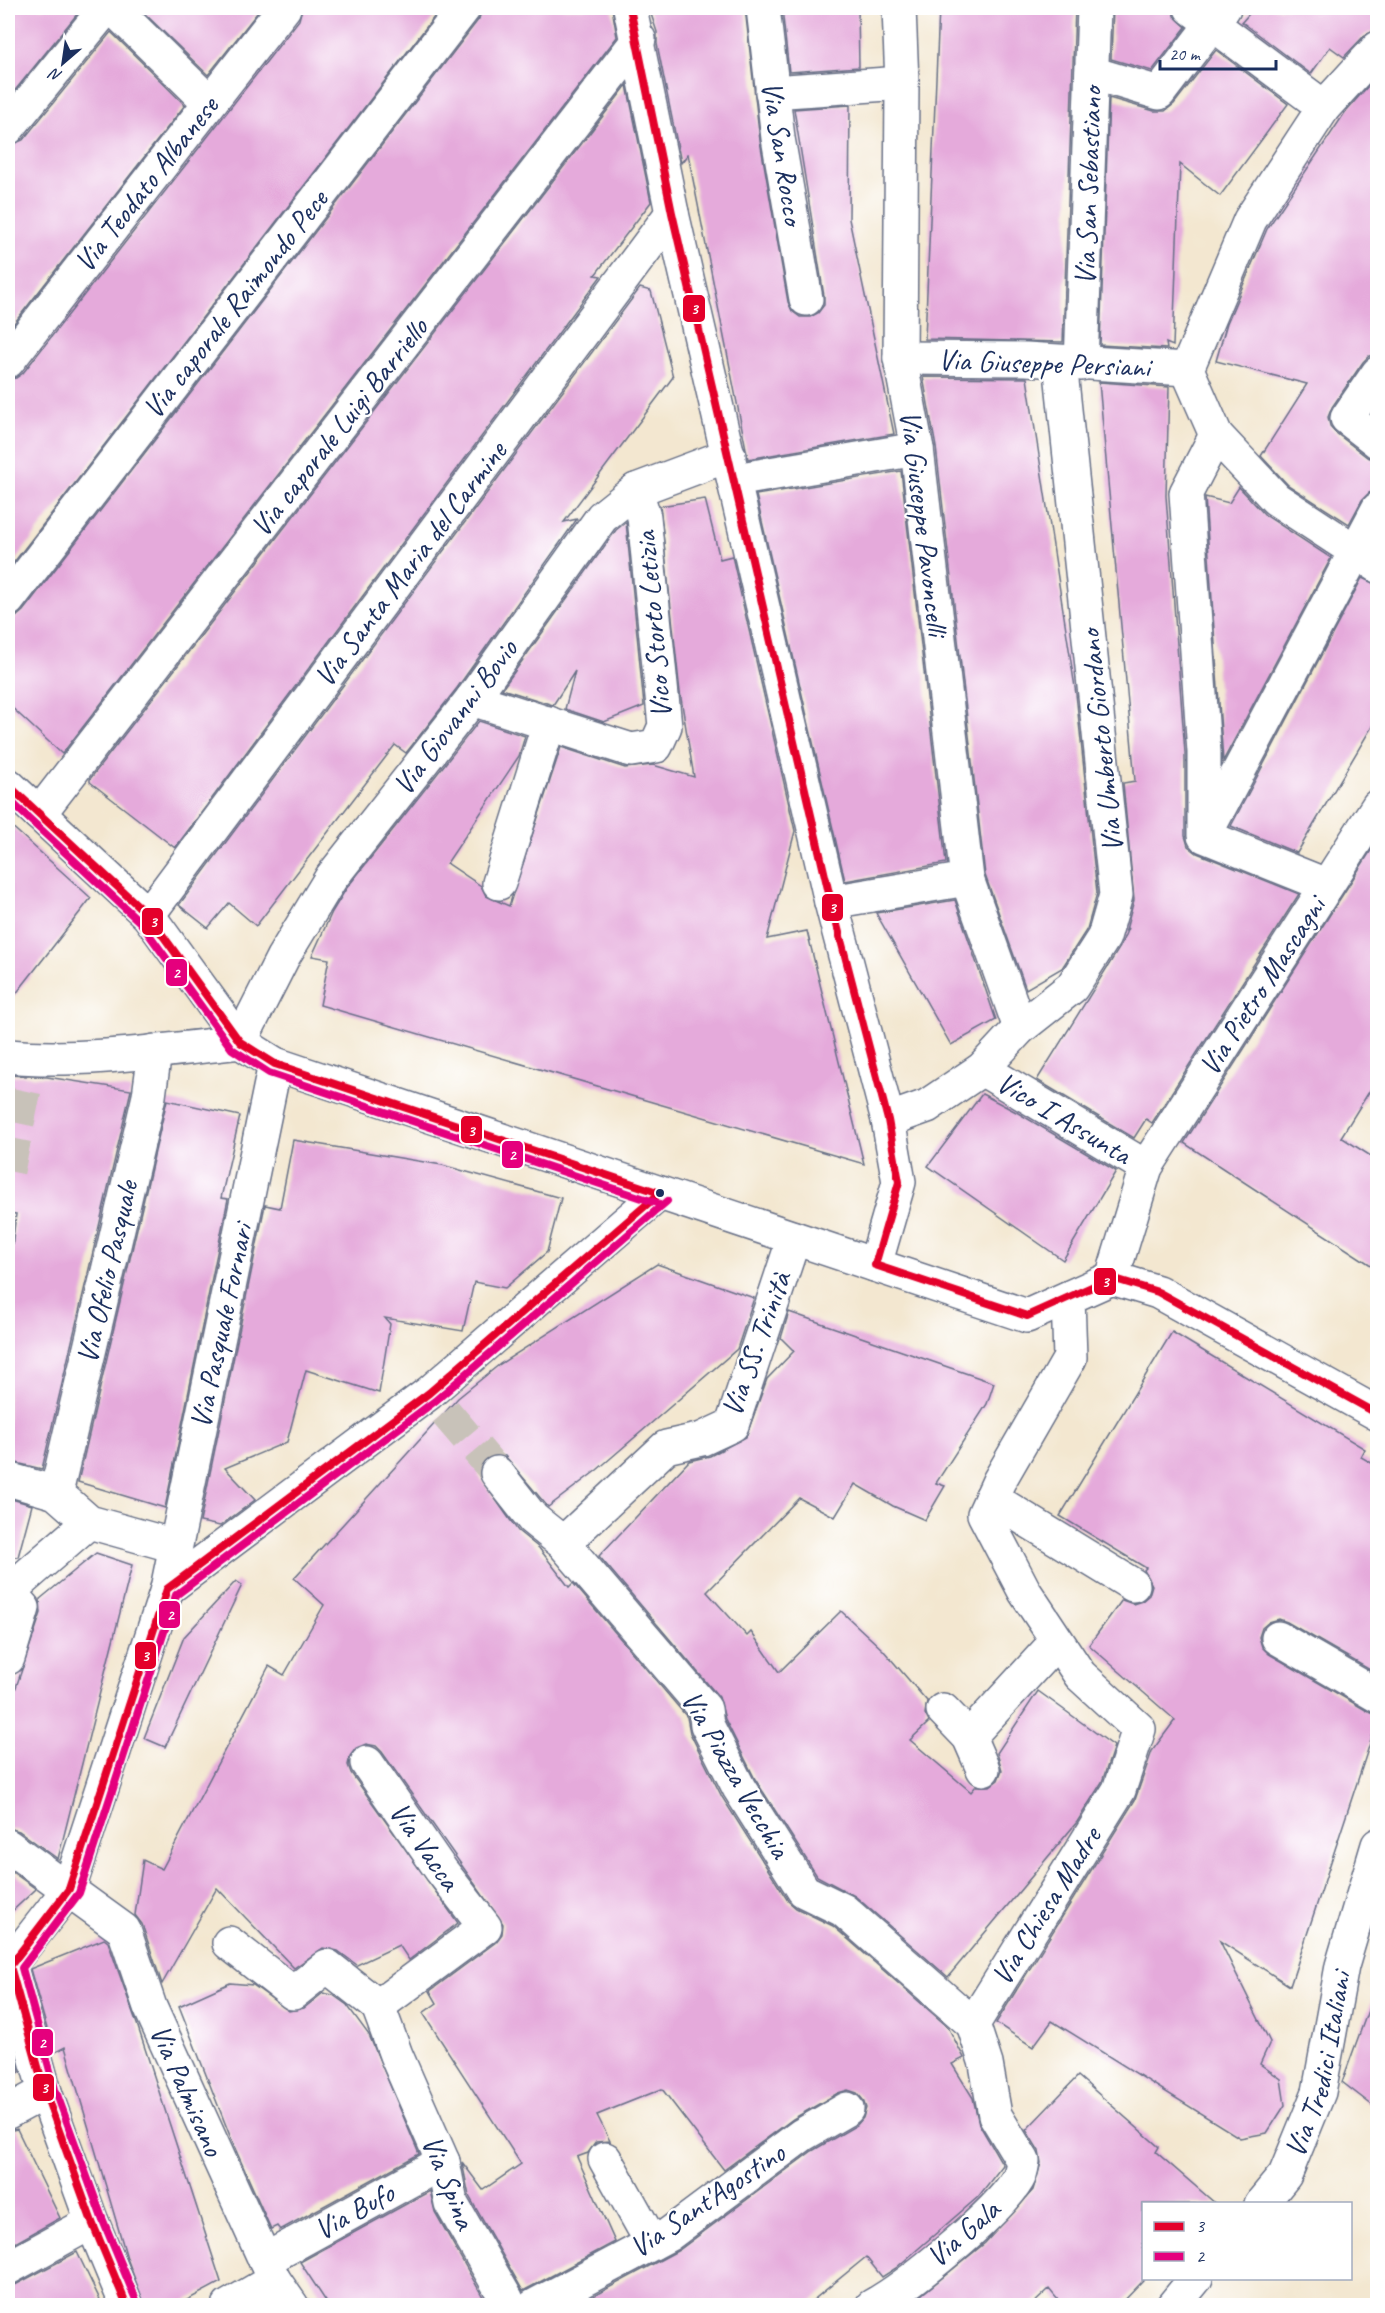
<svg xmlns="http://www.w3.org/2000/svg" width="1385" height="2313" font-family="Caveat,sans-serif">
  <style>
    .building { fill: #e5aadb }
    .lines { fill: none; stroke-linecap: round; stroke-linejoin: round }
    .minor-tunnel { stroke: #c8c2b9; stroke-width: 33; stroke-dasharray: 33 16; stroke-linecap: butt }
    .minor-casing { stroke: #676f86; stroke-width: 36 }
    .tertiary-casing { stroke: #676f86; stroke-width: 36 }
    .minor { stroke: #fff; stroke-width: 33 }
    .tertiary { stroke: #fff; stroke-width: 33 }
    .bus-1-casing { stroke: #fff; stroke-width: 12 }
    .bus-2-casing { stroke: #fff; stroke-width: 12 }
    .bus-1 { stroke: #e4002b; stroke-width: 8 }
    .bus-2 { stroke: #e5007d; stroke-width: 8 }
    .bus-dot { fill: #1b2f5e; stroke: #fff; stroke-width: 2 }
    .labels { text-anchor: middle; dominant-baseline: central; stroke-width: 4.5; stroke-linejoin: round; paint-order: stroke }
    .street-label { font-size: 30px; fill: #1b2f5e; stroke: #fff }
    .line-badge { stroke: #fff; stroke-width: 2 }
    .badge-label { font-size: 16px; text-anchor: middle; font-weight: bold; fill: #fff }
  </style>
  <rect width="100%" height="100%" fill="#fff"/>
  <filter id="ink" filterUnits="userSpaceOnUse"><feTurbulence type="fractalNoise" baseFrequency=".0167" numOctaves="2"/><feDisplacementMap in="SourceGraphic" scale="12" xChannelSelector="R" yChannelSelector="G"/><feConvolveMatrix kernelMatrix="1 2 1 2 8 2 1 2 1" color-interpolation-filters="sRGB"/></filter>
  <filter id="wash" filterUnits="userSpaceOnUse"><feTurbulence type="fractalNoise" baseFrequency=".008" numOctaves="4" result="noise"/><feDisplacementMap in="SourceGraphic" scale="24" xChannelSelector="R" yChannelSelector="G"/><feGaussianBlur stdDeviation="1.35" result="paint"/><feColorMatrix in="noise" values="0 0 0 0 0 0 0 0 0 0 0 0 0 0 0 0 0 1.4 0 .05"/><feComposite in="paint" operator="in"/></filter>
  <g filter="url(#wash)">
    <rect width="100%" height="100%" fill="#f3e7d0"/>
    <g id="blocks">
      <!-- building -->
      <g class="building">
        <polygon points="8,8 82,8 8,99"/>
        <polygon points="139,8 261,8 208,75"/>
        <polygon points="302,8 441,8 8,570 8,379 16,378 23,373 299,20"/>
        <polygon points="482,8 612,8 617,37 62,754 8,704 8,618 16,617 23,611 479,19"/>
        <polygon points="649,8 745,8 760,141 788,302 792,311 800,317 810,317 818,313 824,305 824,296 794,109 850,105 849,219 894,434 748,459 688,154 681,163 657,44 657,32"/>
        <polygon points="782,8 858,8 859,67 789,72"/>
        <polygon points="939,8 1075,8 1063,342 925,339"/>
        <polygon points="1113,8 1173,8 1174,16 1186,27 1152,71 1111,59"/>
        <polygon points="1254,8 1377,8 1377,30 1365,35 1344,57 1330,47 1311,74 1242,22"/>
        <polygon points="111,32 185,105 8,331 8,146 23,140"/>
        <polygon points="1216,50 1288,104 1220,196 1180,164 1173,346 1166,343 1167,349 1100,345 1109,98 1154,111 1165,111 1174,104"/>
        <polygon points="1377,76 1377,355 1369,356 1363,362 1332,407 1328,417 1330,426 1336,433 1367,457 1377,460 1377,490 1369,493 1362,500 1349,524 1288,485 1261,456 1307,384 1216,361 1227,323 1267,229 1346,111"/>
        <polygon points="627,85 651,202 595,275 601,276 175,848 90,782 90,779"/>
        <polygon points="640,288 651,291 673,377 564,522 577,519 457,688 406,753 395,745 256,926 229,903 208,928 179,905"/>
        <polygon points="923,377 1027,378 1076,694 1097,893 1087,929 1062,968 1026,989 985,875 936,447"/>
        <polygon points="1099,382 1169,387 1166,496 1185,753 1185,836 1188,846 1197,853 1299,894 1152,1123 1146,1119 1134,1138 1037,1080 1120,947 1128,928 1126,930 1134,900 1123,783 1135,781"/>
        <polygon points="901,471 946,863 845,881 756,495"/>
        <polygon points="1239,487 1265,515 1331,558 1223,761 1205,497 1229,503"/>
        <polygon points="705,499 720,559 732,556 795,831 767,939 807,931 864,1164 320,1005 329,959 312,956 332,912 346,889 479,721 525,736 519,756 447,863 481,886 486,896 509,906 561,747 625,768 653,765 694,777 680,692 660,506"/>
        <polygon points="626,522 644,706 604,722 565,709 575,671 553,705 502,689 616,530"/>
        <polygon points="1362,578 1377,585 1377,718 1297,853 1231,826"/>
        <polygon points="8,823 91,898 8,1004"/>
        <polygon points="1377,841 1377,1079 1341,1137 1377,1160 1377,1269 1184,1143"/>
        <polygon points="955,900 996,1020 951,1045 876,913"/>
        <polygon points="8,1075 47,1077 131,1090 42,1469 8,1461 8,1281 16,1214 8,1213"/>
        <polygon points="982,1094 1018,1113 1116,1171 1063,1260 928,1166"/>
        <polygon points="167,1100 240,1116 221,1198 228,1199 165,1508 78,1482"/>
        <polygon points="293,1140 442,1165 561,1198 547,1252 505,1288 474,1282 463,1331 385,1318 390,1324 379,1393 306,1370 287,1442 225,1468 255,1500 220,1526 200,1522 265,1205 280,1208"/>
        <polygon points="657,1264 754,1298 737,1349 597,1470 548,1507 505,1456 495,1454 486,1458 480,1465 479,1476 518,1531 539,1548 569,1587 573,1583 687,1717 690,1733 722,1797 788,1901 796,1908 833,1926 948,2027 964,2058 952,2064 973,2098 979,2124 1003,2165 978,2197 896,2268 882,2277 866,2257 806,2306 575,2306 679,2250 812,2151 857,2125 863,2118 866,2108 863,2100 857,2093 848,2090 838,2093 793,2119 724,2170 662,2089 597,2115 610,2141 596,2142 588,2153 577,2157 615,2242 523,2291 469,2196 462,2162 483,2190 521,2164 423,2013 437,2003 430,1991 496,1942 502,1934 503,1924 382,1752 376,1746 366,1744 356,1748 350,1756 348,1765 351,1773 458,1923 409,1960 399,1945 357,1965 338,1951 323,1948 294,1968 217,1888 162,1984 142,1924 135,1915 143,1860 162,1869 269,1666 284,1675 324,1605 294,1578 458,1398 500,1364"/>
        <polygon points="789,1312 994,1383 987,1404 936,1483 945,1486 925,1520 893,1506 855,1484 835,1517 799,1498 707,1592 747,1636 751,1632 779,1672 841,1611 883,1650 927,1701 925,1714 929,1722 910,1740 971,1792 976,1786 990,1786 998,1780 1002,1770 997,1753 1038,1691 1114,1746 1102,1782 1077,1822 948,1977 855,1896 817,1876 755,1779 725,1719 719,1697 599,1556 689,1461 710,1456 746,1437 767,1379 794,1351 781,1338"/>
        <polygon points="1172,1332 1365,1449 1361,1457 1377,1466 1377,1674 1287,1622 1279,1619 1269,1622 1262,1628 1259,1637 1262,1647 1269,1654 1369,1712 1377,1715 1377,1722 1290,1986 1220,1941 1270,2042 1260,2064 1281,2079 1285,2105 1267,2133 1240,2138 1052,2021 1033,2047 996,2023 1135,1800 1152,1751 1175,1720 1089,1645 1122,1600 1133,1604 1142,1601 1149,1595 1152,1585 1144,1570 1146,1568 1060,1516"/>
        <polygon points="8,1498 32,1505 18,1557 8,1556"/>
        <polygon points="96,1553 132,1565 58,1859 19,1831 8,1828 8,1711 41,1613 40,1599"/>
        <polygon points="236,1581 242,1585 165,1747 144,1738 184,1637"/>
        <polygon points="8,1869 36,1889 8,1915"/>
        <polygon points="104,1939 108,1942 138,2027 221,2282 176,2306 145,2306 127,2258 65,2047 54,2053 30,1969"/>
        <polygon points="230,1983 253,1985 289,2011 304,2008 323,1993 333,1995 347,2005 369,2035 419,2154 280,2230 277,2226 271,2229 234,2146 179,2006"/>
        <polygon points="1374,1994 1377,1995 1377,2109 1342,2082"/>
        <polygon points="8,2027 20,2072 8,2079"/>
        <polygon points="1078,2076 1159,2147 1156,2152 1216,2204 1143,2204 1143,2281 1119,2306 1063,2306 1049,2289 1031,2306 912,2306 910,2304 985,2243 1033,2190 1041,2163 1039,2151 1026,2130"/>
        <polygon points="17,2129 60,2218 8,2247 8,2131"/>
        <polygon points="430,2191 435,2212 488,2306 329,2306 300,2262"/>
        <polygon points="77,2252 103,2306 8,2306 8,2287 17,2284"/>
      </g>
    </g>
  </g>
  <g filter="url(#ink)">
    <use href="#blocks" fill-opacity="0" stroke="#676f86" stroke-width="1.5"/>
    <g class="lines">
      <!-- minor-tunnel -->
      <g class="minor-tunnel">
        <polyline points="8,1171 28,1075"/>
        <polyline points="445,1412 497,1473"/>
      </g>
      <defs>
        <g id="minor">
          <polyline points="113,8 209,102"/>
          <polyline points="630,8 672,213 831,902 888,1120 899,1182 875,1265"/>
          <polyline points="763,8 778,138 806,299"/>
          <polyline points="899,8 902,83 900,358 917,449 967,879 1020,1028"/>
          <polyline points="1191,8 1324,107"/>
          <polyline points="1378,48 1324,107 1250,220 1187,369 1216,435 1276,499 1378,566"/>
          <polyline points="1092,73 1159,93 1224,8"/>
          <polyline points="772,92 902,83"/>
          <polyline points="8,128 106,8"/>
          <polyline points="900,358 1026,359 1187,369"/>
          <polyline points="8,361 284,8"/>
          <polyline points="1081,364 1094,8"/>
          <polyline points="1378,373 1347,418 1378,442"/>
          <polyline points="1216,435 1186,493 1204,752 1204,836 1326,885"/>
          <polyline points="735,480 917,449"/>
          <polyline points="8,600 464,8"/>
          <polyline points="472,699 631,750 656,746 665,726 644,517 636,490"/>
          <polyline points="39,814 639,39"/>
          <polyline points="1207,831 1378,509"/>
          <polyline points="499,883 549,723"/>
          <polyline points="831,902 967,879"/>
          <polyline points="148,915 672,213"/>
          <polyline points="240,1042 283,957 331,878 472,699 602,517 636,490 729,455"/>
          <polyline points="982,1069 1146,1167"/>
          <polyline points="888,1120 927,1106 982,1069 1020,1028 1072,987 1104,937 1116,895 1060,362"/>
          <polyline points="497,1473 533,1519 563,1543 705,1709 707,1725 739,1788 804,1891 843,1910 973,2024"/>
          <polyline points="8,1479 56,1493 89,1522 175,1546"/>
          <polyline points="56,1493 149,1096 155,1051"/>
          <polyline points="991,1498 1133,1585"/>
          <polyline points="563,1543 666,1447 702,1439 732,1425 794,1238"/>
          <polyline points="167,1589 429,1393 660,1193"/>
          <polyline points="8,1592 89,1522"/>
          <polyline points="1278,1638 1378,1696"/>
          <polyline points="8,1658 23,1608 8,1591"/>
          <polyline points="943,1710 969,1737 983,1769"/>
          <polyline points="969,1737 1057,1641"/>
          <polyline points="367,1763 441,1870 485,1927 378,2006"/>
          <polyline points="8,1846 124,1930 150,2007 274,2280 292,2306"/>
          <polyline points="229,1943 293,1993 327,1966 378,2006"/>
          <polyline points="10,1966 45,2092 92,2222 127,2306"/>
          <polyline points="8,1967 69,1889 167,1589 275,1064"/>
          <polyline points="378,2006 396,2055 443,2162 451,2203 507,2300 507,2306"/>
          <polyline points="973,2024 1119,1790 1139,1729 1080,1675 1025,1592 984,1514 999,1481 1070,1358 1068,1298"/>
          <polyline points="8,2112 45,2092"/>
          <polyline points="605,2159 652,2243"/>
          <path id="s1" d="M1261 2204 1285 2175 1319 2092 1342 1966 1378 1845"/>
          <polyline points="265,2260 443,2162"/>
          <polyline points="8,2268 92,2222"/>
          <polyline points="229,2306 274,2280"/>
          <polyline points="534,2306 668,2235 802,2135 847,2109"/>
          <path d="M872 2306C907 2287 998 2213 1018 2179 1021 2174 1022 2167 1023 2161L995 2115 986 2064 973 2024"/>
          <polyline points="1173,2306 1196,2278"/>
        </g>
        <g id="tertiary">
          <polyline points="8,785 148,915 240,1042 275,1064 1027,1316 1112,1278"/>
          <path d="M8 1056C79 1063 168 1050 240 1042"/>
          <polyline points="1112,1278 1146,1167 1378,806"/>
          <polyline points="1112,1278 1158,1292 1378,1414"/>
        </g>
      </defs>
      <!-- minor casing -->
      <use href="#minor" class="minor-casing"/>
      <!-- tertiary casing -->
      <use href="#tertiary" class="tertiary-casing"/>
      <!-- minor -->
      <use href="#minor" class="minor"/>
      <!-- tertiary -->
      <use href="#tertiary" class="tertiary"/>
      <defs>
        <g id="bus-1">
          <polyline points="630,8 672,213 831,902 888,1120 899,1182 875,1265 1027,1316 1112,1278 1158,1292 1378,1414"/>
          <polyline points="8,785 148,915 240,1042 275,1064 660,1193"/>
          <polyline points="127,2306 92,2222 45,2092 10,1966 69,1889 167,1589 429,1393 660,1193"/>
        </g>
        <g id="bus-2">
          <polyline points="8,799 140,922 232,1049 269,1073 657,1203"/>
          <polyline points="137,2302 102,2218 55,2089 22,1968 79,1893 176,1595 435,1401 667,1201"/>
        </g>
      </defs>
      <!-- bus-1 casing -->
      <use href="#bus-1" class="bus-1-casing"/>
      <!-- bus-2 casing -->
      <use href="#bus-2" class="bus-2-casing"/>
      <!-- bus-1 -->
      <use href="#bus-1" class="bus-1"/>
      <!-- bus-2 -->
      <use href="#bus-2" class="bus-2"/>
    </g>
  </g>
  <!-- markers -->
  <circle class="bus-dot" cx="660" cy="1193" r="5"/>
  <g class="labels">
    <!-- street labels -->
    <g class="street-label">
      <text transform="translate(783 153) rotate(81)">Via San Rocco</text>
      <text transform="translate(146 184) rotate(-52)">Via Teodato Albanese</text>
      <text transform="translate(1088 186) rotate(-88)">Via San Sebastiano</text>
      <text transform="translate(235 304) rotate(-52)">Via caporale Raimondo Pece</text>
      <text transform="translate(1044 363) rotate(2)">Via Giuseppe Persiani</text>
      <text transform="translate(339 427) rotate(-52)">Via caporale Luigi Barriello</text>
      <text transform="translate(924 523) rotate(83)">Via Giuseppe Pavoncelli</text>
      <text transform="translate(410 564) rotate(-53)">Via Santa Maria del Carmine</text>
      <text transform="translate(653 625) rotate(-95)">Vico Storto Letizia</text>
      <text transform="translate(455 717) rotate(-53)">Via Giovanni Bovio</text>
      <text transform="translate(1101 741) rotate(-96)">Via Umberto Giordano</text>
      <text transform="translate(1262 986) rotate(-57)">Via Pietro Mascagni</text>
      <text transform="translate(1064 1118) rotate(31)">Vico I Assunta</text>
      <text transform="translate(107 1272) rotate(-77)">Via Ofelio Pasquale</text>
      <text transform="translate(221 1326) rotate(-78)">Via Pasquale Fornari</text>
      <text transform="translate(756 1344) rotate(-70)">Via SS. Trinità</text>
      <text transform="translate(736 1774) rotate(60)">Via Piazza Vecchia</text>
      <text transform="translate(425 1846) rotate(55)">Via Vacca</text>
      <text transform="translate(1046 1906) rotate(-58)">Via Chiesa Madre</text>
      <text stroke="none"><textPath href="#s1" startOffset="154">Via Tredici Italiani</textPath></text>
      <text transform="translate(187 2090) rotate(66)">Via Palmisano</text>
      <text transform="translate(449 2182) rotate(68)">Via Spina</text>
      <text transform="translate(707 2200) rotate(-34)">Via Sant'Agostino</text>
      <text transform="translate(354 2211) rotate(-29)">Via Bufo</text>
      <text transform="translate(963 2233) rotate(-41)">Via Gala</text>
    </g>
  </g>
  <g class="line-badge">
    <rect x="682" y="294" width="24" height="29" rx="6" fill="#e4002b"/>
    <rect x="821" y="893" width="23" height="29" rx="6" fill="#e4002b"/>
    <rect x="141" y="907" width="23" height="29" rx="6" fill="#e4002b"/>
    <rect x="165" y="958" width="23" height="29" rx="6" fill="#e5007d"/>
    <rect x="460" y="1115" width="23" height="29" rx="6" fill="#e4002b"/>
    <rect x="501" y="1140" width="23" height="29" rx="6" fill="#e5007d"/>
    <rect x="1093" y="1267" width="24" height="29" rx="6" fill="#e4002b"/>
    <rect x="158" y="1600" width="23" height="29" rx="6" fill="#e5007d"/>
    <rect x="134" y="1641" width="23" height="29" rx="6" fill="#e4002b"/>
    <rect x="31" y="2028" width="23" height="29" rx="6" fill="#e5007d"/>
    <rect x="32" y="2073" width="23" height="29" rx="6" fill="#e4002b"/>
  </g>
  <g class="badge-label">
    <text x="694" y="314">3</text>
    <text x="832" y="913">3</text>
    <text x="153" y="927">3</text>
    <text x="176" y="978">2</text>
    <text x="471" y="1136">3</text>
    <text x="512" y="1160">2</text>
    <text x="1105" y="1287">3</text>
    <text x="170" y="1620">2</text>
    <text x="145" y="1661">3</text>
    <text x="42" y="2048">2</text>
    <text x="44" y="2093">3</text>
  </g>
  <!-- margin -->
  <rect width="1385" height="2313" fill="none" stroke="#fff" stroke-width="30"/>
  <!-- legend -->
  <rect x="1142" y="2202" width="210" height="78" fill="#ffffff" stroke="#a4acbf" stroke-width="1.5"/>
  <rect x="1154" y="2222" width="30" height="9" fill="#e4002b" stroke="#a4acbf" stroke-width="1.5"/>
  <text x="1196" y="2232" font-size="18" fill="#1b2f5e">3</text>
  <rect x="1154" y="2252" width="30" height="9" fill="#e5007d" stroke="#a4acbf" stroke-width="1.5"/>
  <text x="1196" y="2262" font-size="18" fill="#1b2f5e">2</text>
  <!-- north arrow -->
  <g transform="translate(63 63) rotate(209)" stroke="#ffffff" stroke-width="4.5" paint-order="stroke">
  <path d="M0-4.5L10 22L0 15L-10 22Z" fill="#1b2f5e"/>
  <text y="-9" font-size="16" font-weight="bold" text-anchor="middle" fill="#1b2f5e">N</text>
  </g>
  <!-- scale -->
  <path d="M1160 60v9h116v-9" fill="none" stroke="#1b2f5e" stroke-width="3"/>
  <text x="1169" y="60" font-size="18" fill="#1b2f5e" stroke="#ffffff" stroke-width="4.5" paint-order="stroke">20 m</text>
</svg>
